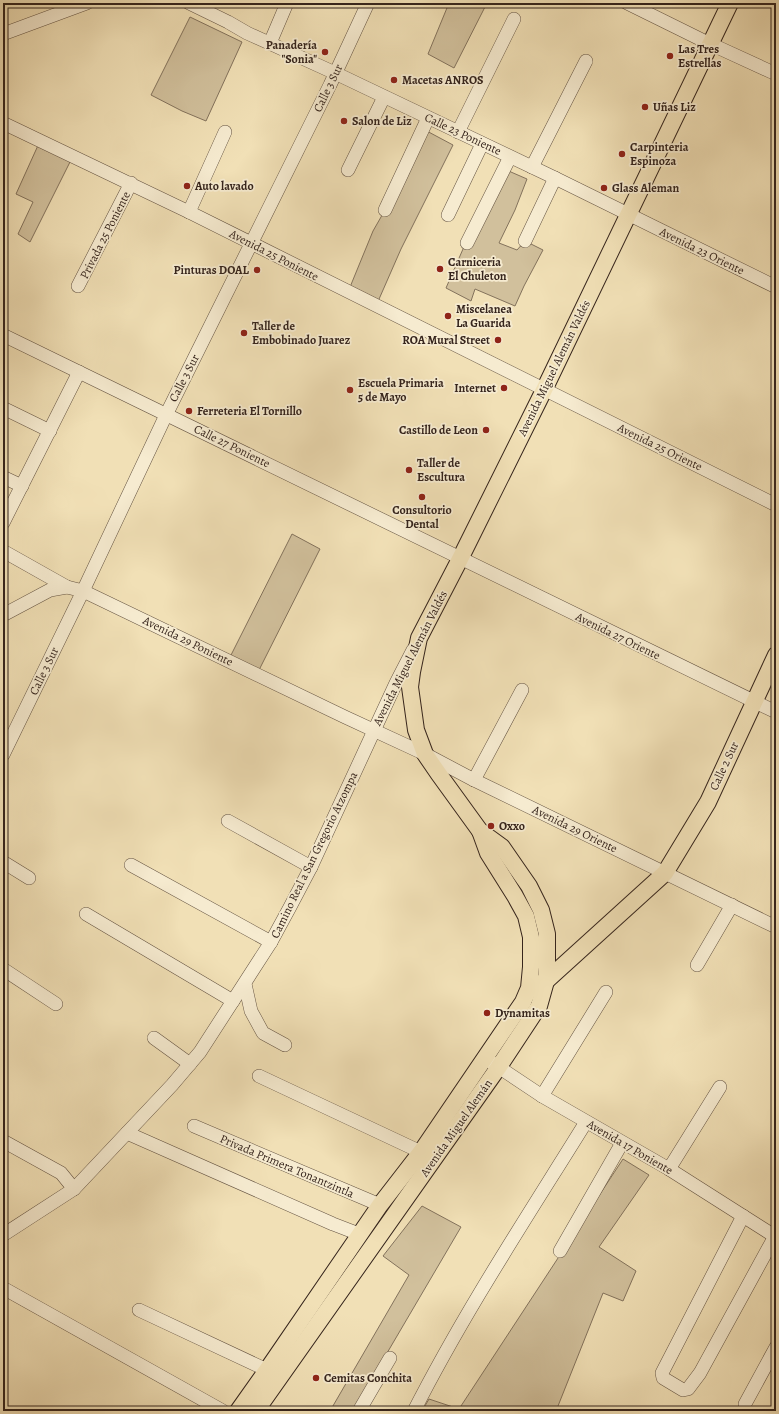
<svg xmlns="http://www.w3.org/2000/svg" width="779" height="1414" font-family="Alegreya,serif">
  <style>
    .green { fill: #d1c09c; stroke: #83725c }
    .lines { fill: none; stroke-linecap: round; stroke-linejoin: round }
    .minor-casing { stroke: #645342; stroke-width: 14 }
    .major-casing { stroke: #35241c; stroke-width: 18 }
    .minor { stroke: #f6ebd0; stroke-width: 13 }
    .major { stroke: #f1e0b6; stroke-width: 16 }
    .poi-dot { fill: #8f2418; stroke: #f6ebd0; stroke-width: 1.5 }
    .labels { text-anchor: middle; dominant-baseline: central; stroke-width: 3.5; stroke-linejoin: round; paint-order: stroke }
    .poi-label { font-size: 12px; font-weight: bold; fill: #35241c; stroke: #f6ebd0; text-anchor: start }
    .street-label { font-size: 12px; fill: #35241c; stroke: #f6ebd0 }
  </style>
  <rect width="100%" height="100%" fill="#f1e0b6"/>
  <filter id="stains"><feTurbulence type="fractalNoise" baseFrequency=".005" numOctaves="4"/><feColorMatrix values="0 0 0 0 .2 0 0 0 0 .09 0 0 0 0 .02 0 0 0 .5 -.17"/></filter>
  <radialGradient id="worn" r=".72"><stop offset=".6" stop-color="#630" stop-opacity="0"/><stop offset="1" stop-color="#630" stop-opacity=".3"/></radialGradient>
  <!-- green -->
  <g class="green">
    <polygon points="449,3 487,3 454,68 428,54"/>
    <polygon points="190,17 242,42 206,121 182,111 151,95"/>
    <polygon points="423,129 453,145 401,249 376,306 348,292 373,231 385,210"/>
    <polygon points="40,141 73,156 30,242 18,234 33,202 16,194"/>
    <polygon points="504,169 527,179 515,210 499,243 517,250 525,241 543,250 524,286 515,306 475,289 471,301 446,288 463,249"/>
    <polygon points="292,534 320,549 257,674 228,661"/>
    <polygon points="623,1159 649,1175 599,1247 636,1271 623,1301 603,1293 556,1411 422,1411 429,1399 459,1409"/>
    <polygon points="422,1206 461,1227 353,1411 330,1411 409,1275 383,1256"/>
  </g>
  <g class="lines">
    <defs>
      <g id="minor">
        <polyline points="189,3 228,22 247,33 335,73 555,178 776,287"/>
        <polyline points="627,3 704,41 776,74"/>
        <polyline points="3,34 87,3"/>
        <polyline points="270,43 287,3"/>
        <polyline points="3,123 189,212 776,505"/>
        <polyline points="458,132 514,19"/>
        <polyline points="532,167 586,61"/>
        <polyline points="348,170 384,97"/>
        <polyline points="385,210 428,118"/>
        <polyline points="189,212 225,132"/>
        <polyline points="448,215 482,144"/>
        <polyline points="525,241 555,178"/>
        <polyline points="467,243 510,157"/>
        <polyline points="78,286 131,183"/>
        <polyline points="3,335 776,712"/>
        <polyline points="3,408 50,431"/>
        <polyline points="3,477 22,486"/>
        <polyline points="3,523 79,372"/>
        <polyline points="3,551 67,587 83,591 345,717 425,754 474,780 776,927"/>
        <polyline points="3,615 50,590 67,587"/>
        <polyline points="3,755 83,591 166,415 330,85 368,3"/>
        <polyline points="474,780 522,690"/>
        <polyline points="228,821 311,867"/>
        <polyline points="3,862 29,878"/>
        <polyline points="131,865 271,942"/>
        <polyline points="86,914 233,1001"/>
        <polyline points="697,965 732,905"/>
        <polyline points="3,969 56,1004"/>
        <polyline points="245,984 251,1011 263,1033 285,1045"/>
        <polyline points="154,1038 190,1064"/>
        <polyline points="485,1058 542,1096 669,1169 776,1237"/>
        <polyline points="259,1076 421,1152"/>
        <polyline points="542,1096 606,992"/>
        <polyline points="194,1126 380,1205"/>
        <polyline points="127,1133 333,1224 359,1234"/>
        <polyline points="3,1141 61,1173 74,1189"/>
        <polyline points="669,1169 720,1087"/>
        <polyline points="743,1216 662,1373 663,1378 683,1390 688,1389 700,1373 775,1236"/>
        <polyline points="3,1235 74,1189 172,1085 200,1052 271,942 290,907 311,867 396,683 413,650"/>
        <polyline points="560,1251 622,1143"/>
        <polyline points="3,1288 223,1411"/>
        <polyline points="139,1310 267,1370"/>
        <polyline points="745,1404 776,1347"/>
        <polyline points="359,1411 390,1358"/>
        <path d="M414 1411C465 1311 527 1217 586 1122"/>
      </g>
      <g id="major">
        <polyline points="541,983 546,981 665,873 708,802 776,655"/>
        <polyline points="238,1411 267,1370 380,1205 421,1152 523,1002 529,988 531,967 531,937 526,916 515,896 488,853 480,831"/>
        <polyline points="256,1411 498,1068 539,1006 546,981 547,966 547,934 541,910 529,886 502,847 480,831 438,773 425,754 416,730 410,687 412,672 419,638 460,559 544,390 730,3"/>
      </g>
    </defs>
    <!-- minor casing -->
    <use href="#minor" class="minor-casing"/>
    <!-- major casing -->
    <use href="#major" class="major-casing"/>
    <!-- minor -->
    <use href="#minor" class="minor"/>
    <!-- major -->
    <use href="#major" class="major"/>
  </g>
  <!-- markers -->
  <g class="poi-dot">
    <circle cx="325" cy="52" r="4"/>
    <circle cx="670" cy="56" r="4"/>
    <circle cx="394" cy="80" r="4"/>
    <circle cx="645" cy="107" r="4"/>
    <circle cx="344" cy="121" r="4"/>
    <circle cx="622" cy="154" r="4"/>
    <circle cx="187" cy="186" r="4"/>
    <circle cx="604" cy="188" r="4"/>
    <circle cx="440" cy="269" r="4"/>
    <circle cx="257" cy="270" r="4"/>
    <circle cx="448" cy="316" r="4"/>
    <circle cx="244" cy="333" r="4"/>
    <circle cx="498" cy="340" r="4"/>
    <circle cx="504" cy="388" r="4"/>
    <circle cx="350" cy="390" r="4"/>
    <circle cx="189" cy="411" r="4"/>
    <circle cx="486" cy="430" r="4"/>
    <circle cx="409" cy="470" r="4"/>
    <circle cx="422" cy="497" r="4"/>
    <circle cx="491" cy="826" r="4"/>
    <circle cx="487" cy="1013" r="4"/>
    <circle cx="316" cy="1378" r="4"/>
  </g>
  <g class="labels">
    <!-- poi labels -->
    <g class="poi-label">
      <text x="317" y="45" text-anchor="end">Panadería<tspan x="317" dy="14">"Sonia"</tspan></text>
      <text x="678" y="49">Las Tres<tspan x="678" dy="14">Estrellas</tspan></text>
      <text x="402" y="80">Macetas ANROS</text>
      <text x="653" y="107">Uñas Liz</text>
      <text x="352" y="121">Salon de Liz</text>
      <text x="630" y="147">Carpinteria<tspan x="630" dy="14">Espinoza</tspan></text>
      <text x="195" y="186">Auto lavado</text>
      <text x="612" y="188">Glass Aleman</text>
      <text x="448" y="262">Carniceria<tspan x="448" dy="14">El Chuleton</tspan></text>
      <text x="249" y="270" text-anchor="end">Pinturas DOAL</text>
      <text x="456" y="309">Miscelanea<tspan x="456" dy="14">La Guarida</tspan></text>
      <text x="252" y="326">Taller de<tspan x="252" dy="14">Embobinado Juarez</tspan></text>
      <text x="490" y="340" text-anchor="end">ROA Mural Street</text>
      <text x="358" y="383">Escuela Primaria<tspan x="358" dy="14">5 de Mayo</tspan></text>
      <text x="496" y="388" text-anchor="end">Internet</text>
      <text x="197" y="411">Ferreteria El Tornillo</text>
      <text x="478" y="430" text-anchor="end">Castillo de Leon</text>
      <text x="417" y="463">Taller de<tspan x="417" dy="14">Escultura</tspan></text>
      <text x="422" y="510" text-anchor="middle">Consultorio<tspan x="422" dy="14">Dental</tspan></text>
      <text x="499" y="826">Oxxo</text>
      <text x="495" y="1013">Dynamitas</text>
      <text x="324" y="1378">Cemitas Conchita</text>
    </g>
    <!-- street labels -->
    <g class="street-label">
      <text transform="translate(328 88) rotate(-64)">Calle 3 Sur</text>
      <text transform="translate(463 134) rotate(25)">Calle 23 Poniente</text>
      <text transform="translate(105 235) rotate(-63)">Privada 25 Poniente</text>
      <text transform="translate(702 251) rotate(26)">Avenida 23 Oriente</text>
      <text transform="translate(274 255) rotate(27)">Avenida 25 Poniente</text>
      <text transform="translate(554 368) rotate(-64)">Avenida Miguel Alemán Valdés</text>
      <text transform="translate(184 378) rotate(-63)">Calle 3 Sur</text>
      <text transform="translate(232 446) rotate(26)">Calle 27 Poniente</text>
      <text transform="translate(660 447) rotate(26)">Avenida 25 Oriente</text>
      <text transform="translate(618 636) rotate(26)">Avenida 27 Oriente</text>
      <text transform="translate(188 641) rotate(26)">Avenida 29 Poniente</text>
      <text transform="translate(410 658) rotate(-63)">Avenida Miguel Alemán Valdés</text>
      <text transform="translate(44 671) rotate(-64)">Calle 3 Sur</text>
      <text transform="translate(724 766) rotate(-65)">Calle 2 Sur</text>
      <text transform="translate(575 829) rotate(26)">Avenida 29 Oriente</text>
      <text transform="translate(314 855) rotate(-64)">Camino Real a San Gregorio Atzompa</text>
      <text transform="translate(456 1128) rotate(-55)">Avenida Miguel Alemán</text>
      <text transform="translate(630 1147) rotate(30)">Avenida 17 Poniente</text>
      <text transform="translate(287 1166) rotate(23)">Privada Primera Tonantzintla</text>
    </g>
  </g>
  <!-- margin -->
  <rect width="779" height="1414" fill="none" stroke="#f1e0b6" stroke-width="16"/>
  <rect x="4" y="4" width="771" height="1406" fill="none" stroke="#35241c" stroke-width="2"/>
  <rect x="8" y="8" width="763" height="1398" fill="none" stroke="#35241c"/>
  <rect width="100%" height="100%" filter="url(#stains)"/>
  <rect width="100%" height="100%" fill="url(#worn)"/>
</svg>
